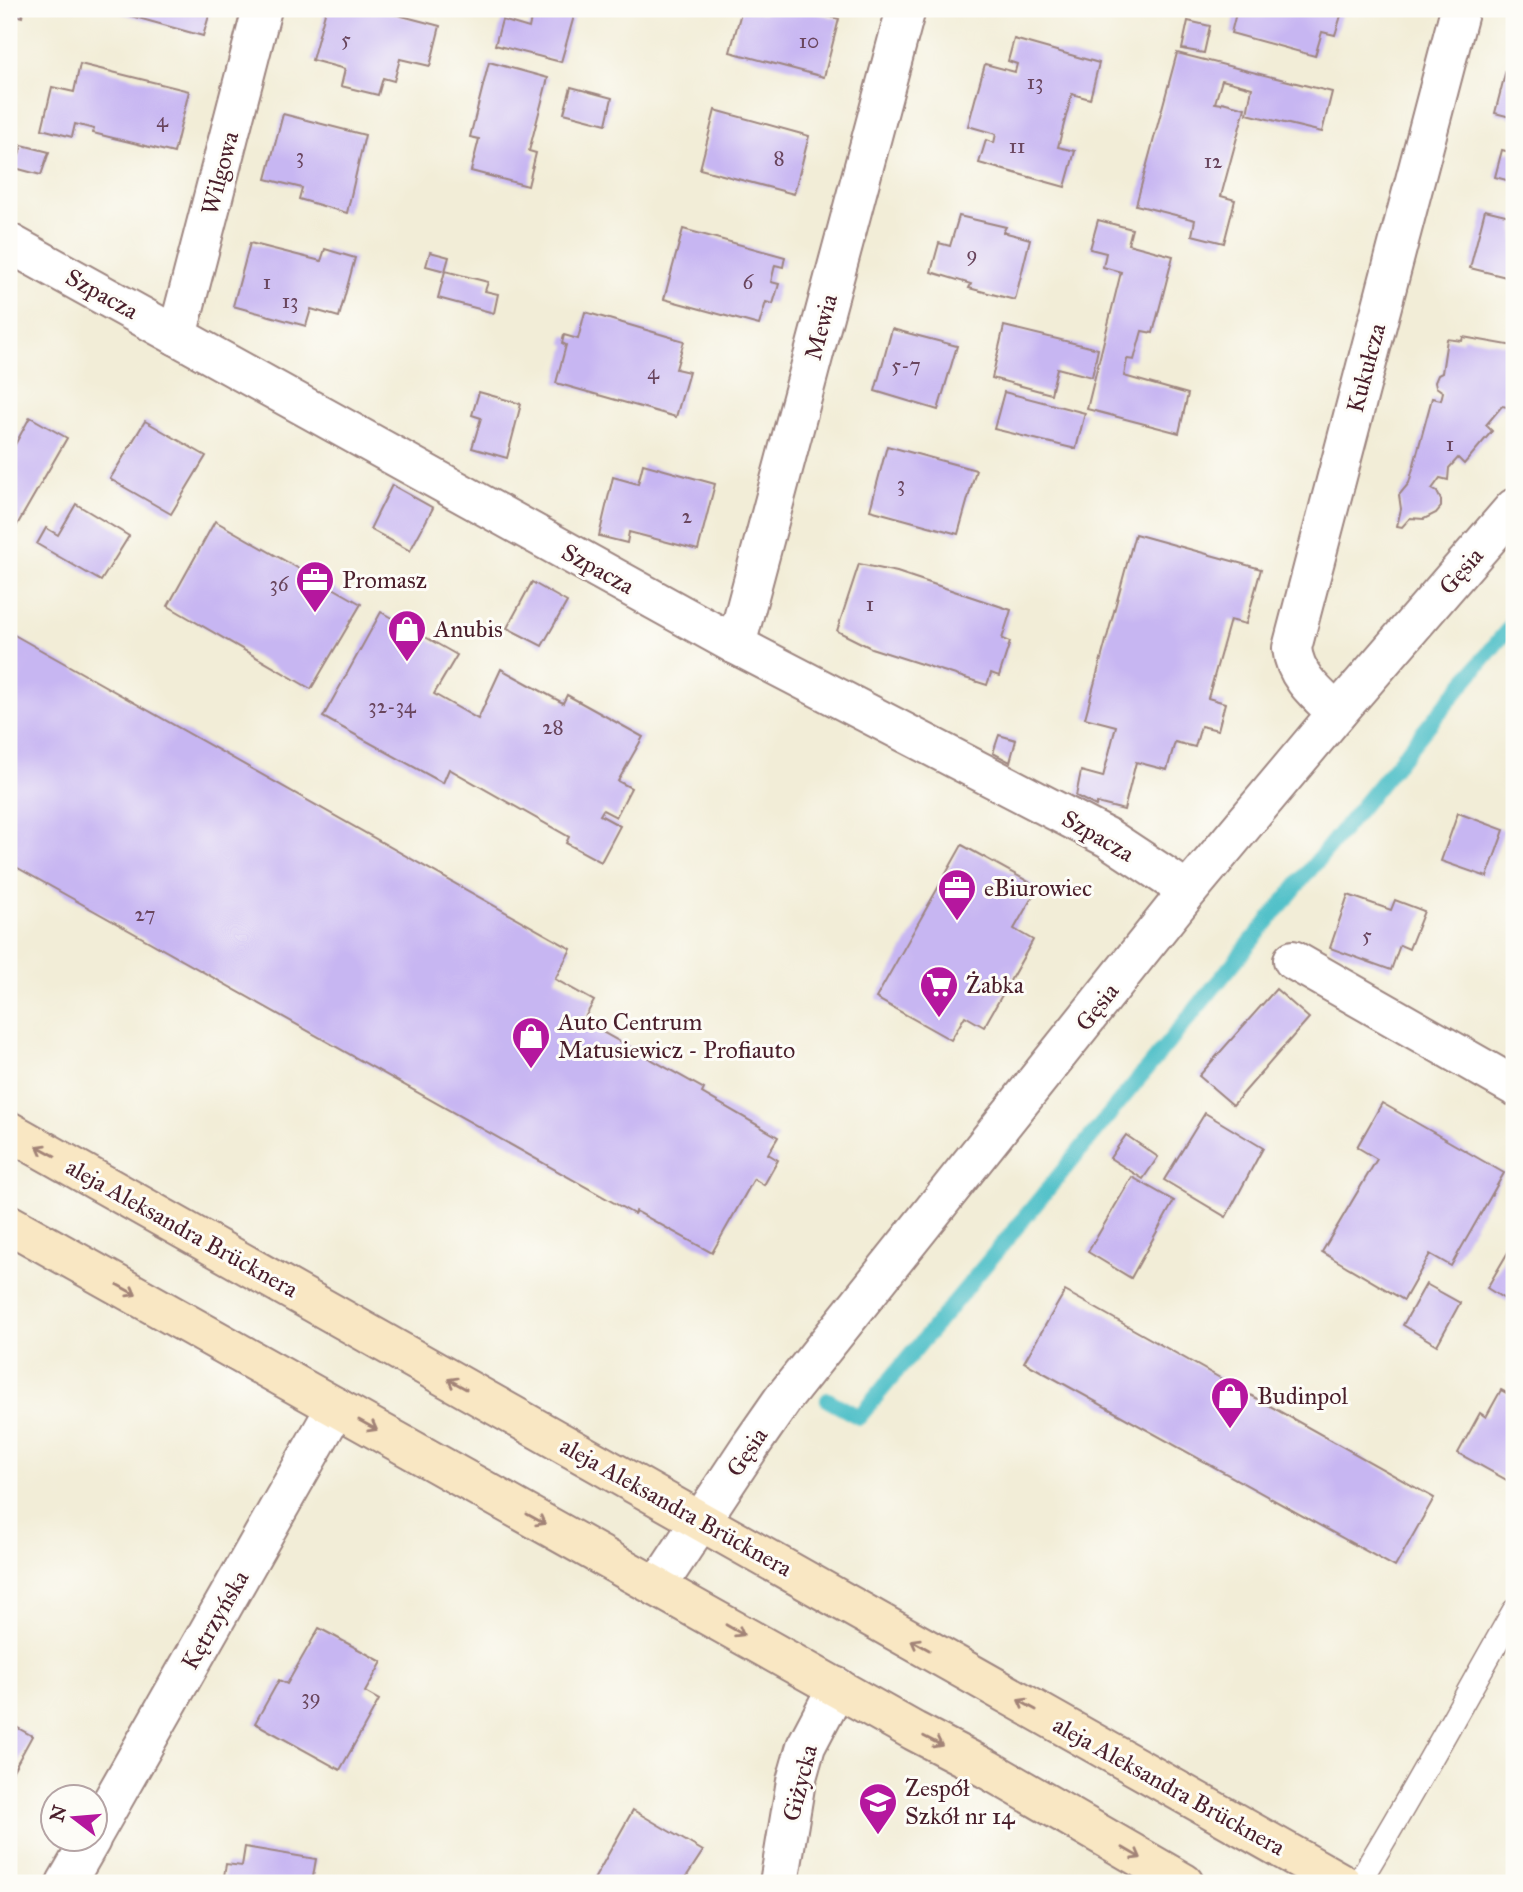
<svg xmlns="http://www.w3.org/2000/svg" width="1523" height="1892" font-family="'IM FELL Great Primer',serif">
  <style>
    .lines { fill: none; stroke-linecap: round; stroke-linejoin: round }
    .stream { stroke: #53c1c9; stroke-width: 16 }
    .building { fill: #c7b6f2 }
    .service-casing { stroke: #9e8681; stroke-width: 26 }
    .minor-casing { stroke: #9e8681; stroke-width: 42 }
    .secondary-casing { stroke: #9e8681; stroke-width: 42 }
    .service { stroke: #fff; stroke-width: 23 }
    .minor { stroke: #fff; stroke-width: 38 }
    .secondary { stroke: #f9e7c3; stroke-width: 38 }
    .oneway { stroke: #a28377 }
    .labels { text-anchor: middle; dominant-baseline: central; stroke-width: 6; stroke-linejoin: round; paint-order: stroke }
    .number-label { font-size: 21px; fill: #69455d }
    .street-label { font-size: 24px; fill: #4a1f2b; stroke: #fdfcf7 }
    .poi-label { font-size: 24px; fill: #4a1f2b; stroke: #fdfcf7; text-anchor: start }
  </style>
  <rect width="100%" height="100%" fill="#fdfcf7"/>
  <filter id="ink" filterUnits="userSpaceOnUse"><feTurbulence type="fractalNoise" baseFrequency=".0143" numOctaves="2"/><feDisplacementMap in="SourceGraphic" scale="14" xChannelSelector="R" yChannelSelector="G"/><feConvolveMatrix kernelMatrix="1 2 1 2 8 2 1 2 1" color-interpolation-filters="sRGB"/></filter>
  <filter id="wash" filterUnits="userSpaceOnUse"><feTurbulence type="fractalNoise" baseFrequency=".00686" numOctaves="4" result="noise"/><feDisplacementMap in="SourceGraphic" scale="28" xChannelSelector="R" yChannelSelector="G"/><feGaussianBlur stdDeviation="1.57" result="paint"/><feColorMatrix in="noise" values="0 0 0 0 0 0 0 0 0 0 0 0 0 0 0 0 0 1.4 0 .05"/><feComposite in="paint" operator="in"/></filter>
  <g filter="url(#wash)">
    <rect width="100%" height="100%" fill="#f2edd7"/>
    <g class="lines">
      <!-- stream -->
      <path class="stream" d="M828 1400 859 1417C1080 1153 1295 886 1514 622"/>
    </g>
    <g id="blocks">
      <!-- building -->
      <g class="building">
        <polygon points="9,9 24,9 22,17 9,13"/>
        <polygon points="106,9 211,9 203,36"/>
        <polygon points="326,9 375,9 440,26 430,66 400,59 394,81 383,78 378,95 341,86 345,69 312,60"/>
        <polygon points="533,9 576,9 561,62 495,45 502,20 529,28"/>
        <polygon points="742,9 764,14 765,9 800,9 839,19 824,77 730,52"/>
        <polygon points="1237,9 1343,9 1335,35 1322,32 1315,56 1231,33"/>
        <polygon points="1188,21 1210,26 1204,53 1182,49"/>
        <polygon points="1014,39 1099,63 1090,99 1072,94 1065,120 1058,147 1075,151 1065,187 979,163 986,140 994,143 996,134 968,126 976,96 985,64 1015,72 1017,64 1008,61"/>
        <polygon points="1177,53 1332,92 1322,132 1247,114 1252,88 1222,80 1215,103 1221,104 1222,102 1245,108 1221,196 1235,200 1224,243 1192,235 1195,220 1136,205"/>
        <polygon points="489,62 548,78 529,151 536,153 528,186 471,171 479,139 470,137"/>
        <polygon points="80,64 189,91 174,153 93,133 94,129 75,124 72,137 42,129 52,87 74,92"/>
        <polygon points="1507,66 1514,68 1514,118 1495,113"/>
        <polygon points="571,87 612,98 606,124 564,113"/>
        <polygon points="715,110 809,136 794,194 700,169"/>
        <polygon points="283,114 365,135 347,213 299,199 302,188 266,179"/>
        <polygon points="22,145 49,152 41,175 15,168"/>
        <polygon points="1502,150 1514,153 1514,182 1495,177"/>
        <polygon points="1485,210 1514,217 1514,279 1470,268"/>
        <polygon points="959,216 1006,227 1003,232 1030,239 1015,300 969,288 971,284 931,272 939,243 950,246"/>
        <polygon points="1098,220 1132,229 1128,244 1173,256 1153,333 1142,331 1134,360 1127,359 1124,376 1188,394 1179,433 1087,409 1121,272 1103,267 1106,253 1090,249"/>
        <polygon points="683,229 785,257 783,267 775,265 771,282 779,284 773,304 766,302 759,325 664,299"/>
        <polygon points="250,243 321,261 325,249 355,258 339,317 311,309 306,326 233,306"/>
        <polygon points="430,252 449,257 445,271 426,266"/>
        <polygon points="445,271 488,282 485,291 498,294 494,313 438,298"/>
        <polygon points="585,312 684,341 676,369 689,372 676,417 556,383 566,345 562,343 564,335 578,339"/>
        <polygon points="1004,326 1098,349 1092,377 1057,368 1051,394 992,378"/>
        <polygon points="892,329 957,346 938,410 875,391"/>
        <polygon points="1463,337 1514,346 1514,408 1502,406 1486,425 1492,431 1464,464 1458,458 1449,468 1448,480 1440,478 1432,489 1437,492 1441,500 1441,507 1436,513 1424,519 1410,518 1402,527 1397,526 1401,509 1399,495 1409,483 1432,398 1441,400 1443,392 1436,387 1435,382 1438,375 1442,373 1447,339 1462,341"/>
        <polygon points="479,392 521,404 507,458 472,448 481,418 472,415"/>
        <polygon points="1004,392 1085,413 1076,449 994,429"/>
        <polygon points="30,417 67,438 13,532 9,529 9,451 11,452"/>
        <polygon points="145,421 206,456 171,514 110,479"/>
        <polygon points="887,446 976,470 958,534 870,510"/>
        <polygon points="643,464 715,484 698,550 629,532 627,543 599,536 613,477 638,484"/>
        <polygon points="392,485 433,508 410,551 370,529"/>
        <polygon points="76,504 129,536 101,581 37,544 46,528 58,535"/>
        <polygon points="215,521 361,604 311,689 168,606"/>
        <polygon points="1135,534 1261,569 1246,624 1230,620 1208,698 1225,703 1218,730 1201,726 1195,747 1175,742 1167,770 1136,762 1124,810 1097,803 1096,806 1076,796 1081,771 1103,777 1116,726 1085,718"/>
        <polygon points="859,564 897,572 1011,610 1002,639 1010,642 999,676 991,673 987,685 871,648 837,631"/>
        <polygon points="532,582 567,602 542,646 507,628"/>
        <polygon points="381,612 457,655 434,694 478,719 501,669 563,703 567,695 643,737 618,781 631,788 616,817 603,810 600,815 620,826 601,862 566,843 569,837 449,769 443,783 323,717"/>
        <polygon points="9,632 571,949 555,979 594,1001 583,1021 704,1089 702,1093 778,1137 768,1154 778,1160 764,1185 754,1179 712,1253 636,1211 634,1214 9,863"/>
        <polygon points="999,735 1016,740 1010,762 993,753"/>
        <polygon points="1458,813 1504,830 1487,877 1441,861"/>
        <polygon points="962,845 1038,887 1014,929 1033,940 984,1027 965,1016 951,1040 876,998"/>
        <polygon points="1348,895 1391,910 1395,900 1424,911 1409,949 1400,945 1391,970 1330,948"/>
        <polygon points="1276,989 1309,1018 1233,1105 1199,1076"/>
        <polygon points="1382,1103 1504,1173 1451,1266 1430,1254 1404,1300 1322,1252 1377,1159 1357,1147"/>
        <polygon points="1205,1113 1263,1148 1226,1217 1164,1180"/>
        <polygon points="1126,1135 1158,1157 1143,1179 1110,1158"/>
        <polygon points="1132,1177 1174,1201 1131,1278 1088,1252"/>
        <polygon points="1514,1242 1514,1305 1487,1288"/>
        <polygon points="1426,1284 1460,1303 1437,1345 1403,1325"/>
        <polygon points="1065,1291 1434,1498 1395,1567 1024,1362"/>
        <polygon points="1501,1390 1514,1397 1514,1484 1458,1453 1480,1413 1486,1417"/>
        <polygon points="319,1628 382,1662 365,1692 379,1700 340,1770 255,1723 279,1680 287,1684"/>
        <polygon points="9,1723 32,1736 9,1778"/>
        <polygon points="633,1810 703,1851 682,1883 592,1883"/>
        <polygon points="245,1847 316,1859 312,1883 223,1883 226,1864 242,1866"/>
      </g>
    </g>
  </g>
  <g filter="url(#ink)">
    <use href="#blocks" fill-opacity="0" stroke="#9e8681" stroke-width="2"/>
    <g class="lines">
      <defs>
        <path id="service" d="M1358 1883C1413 1794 1462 1702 1514 1611"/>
        <g id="minor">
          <polyline points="9,243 736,645 1108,838 1188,891"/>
          <polyline points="177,336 262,9"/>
          <polyline points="736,645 906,9"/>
          <path d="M1337 713C1317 694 1295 677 1292 648L1460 9"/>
          <polyline points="1293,960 1514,1086"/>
          <polyline points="657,1587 751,1445 783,1399 1188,891 1337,713 1514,508"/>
          <polyline points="94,1833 336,1407"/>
          <polyline points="66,1883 91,1840"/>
          <polyline points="779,1883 796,1781 806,1746 837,1687"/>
        </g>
        <g id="secondary">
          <polyline points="9,1131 1342,1883"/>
          <polyline points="9,1224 914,1731 987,1769 1184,1883"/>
        </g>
      </defs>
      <!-- service casing -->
      <use href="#service" class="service-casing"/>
      <!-- minor casing -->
      <use href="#minor" class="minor-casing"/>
      <!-- secondary casing -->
      <use href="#secondary" class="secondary-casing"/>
      <!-- service -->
      <use href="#service" class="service"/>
      <!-- minor -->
      <use href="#minor" class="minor"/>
      <!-- secondary -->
      <use href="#secondary" class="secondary"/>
    </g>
    <!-- one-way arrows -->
    <defs><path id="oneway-shaft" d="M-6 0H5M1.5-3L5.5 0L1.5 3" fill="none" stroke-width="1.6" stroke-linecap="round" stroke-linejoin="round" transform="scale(1.75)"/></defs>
    <g class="oneway">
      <use href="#oneway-shaft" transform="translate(46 1151) rotate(-151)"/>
      <use href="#oneway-shaft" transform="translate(127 1290) rotate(29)"/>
      <use href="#oneway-shaft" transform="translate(457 1384) rotate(-151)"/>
      <use href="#oneway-shaft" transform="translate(368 1425) rotate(29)"/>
      <use href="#oneway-shaft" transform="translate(536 1519) rotate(29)"/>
      <use href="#oneway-shaft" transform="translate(735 1630) rotate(30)"/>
      <use href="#oneway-shaft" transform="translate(920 1645) rotate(-151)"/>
      <use href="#oneway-shaft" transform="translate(1027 1705) rotate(-151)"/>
      <use href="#oneway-shaft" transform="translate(933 1741) rotate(27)"/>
      <use href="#oneway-shaft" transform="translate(1132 1853) rotate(30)"/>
    </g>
  </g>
  <!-- icons -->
  <defs>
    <symbol id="office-pin" viewBox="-11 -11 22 30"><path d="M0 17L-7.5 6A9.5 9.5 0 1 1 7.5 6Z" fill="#b5179e" stroke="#fdfcf7"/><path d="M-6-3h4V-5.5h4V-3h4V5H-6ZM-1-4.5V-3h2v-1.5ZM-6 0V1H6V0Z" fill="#fff"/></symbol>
    <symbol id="shop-pin" viewBox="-11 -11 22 30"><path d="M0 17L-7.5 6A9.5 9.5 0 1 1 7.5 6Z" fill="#b5179e" stroke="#fdfcf7"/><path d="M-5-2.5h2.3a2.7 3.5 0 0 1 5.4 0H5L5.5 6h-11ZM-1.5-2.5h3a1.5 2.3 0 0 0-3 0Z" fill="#fff"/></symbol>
    <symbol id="supermarket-pin" viewBox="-11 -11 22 30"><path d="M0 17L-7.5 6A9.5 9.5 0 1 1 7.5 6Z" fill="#b5179e" stroke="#fdfcf7"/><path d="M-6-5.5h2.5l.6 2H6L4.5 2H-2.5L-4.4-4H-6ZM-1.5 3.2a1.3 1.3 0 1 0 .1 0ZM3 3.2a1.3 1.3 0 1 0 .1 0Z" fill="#fff"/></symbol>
    <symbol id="school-pin" viewBox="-11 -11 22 30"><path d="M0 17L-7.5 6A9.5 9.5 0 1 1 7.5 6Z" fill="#b5179e" stroke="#fdfcf7"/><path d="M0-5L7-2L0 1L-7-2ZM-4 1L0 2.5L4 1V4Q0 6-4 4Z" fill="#fff"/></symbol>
  </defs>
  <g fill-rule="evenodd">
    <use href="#office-pin" x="293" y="558" width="44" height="60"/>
    <use href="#shop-pin" x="385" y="607" width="44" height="60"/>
    <use href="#office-pin" x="935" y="866" width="44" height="60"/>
    <use href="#supermarket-pin" x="917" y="963" width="44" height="60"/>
    <use href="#shop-pin" x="509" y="1014" width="44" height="60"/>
    <use href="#shop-pin" x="1208" y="1374" width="44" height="60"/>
    <use href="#school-pin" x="856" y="1780" width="44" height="60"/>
  </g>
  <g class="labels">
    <!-- number labels -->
    <g class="number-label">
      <text x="346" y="39">5</text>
      <text x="809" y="41">10</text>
      <text x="1035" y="82">13</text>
      <text x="162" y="120">4</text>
      <text x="1017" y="146">11</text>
      <text x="300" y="156">3</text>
      <text x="779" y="158">8</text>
      <text x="1213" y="161">12</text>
      <text x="972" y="254">9</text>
      <text x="267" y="282">1</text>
      <text x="748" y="282">6</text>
      <text x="290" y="301">13</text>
      <text x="906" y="365">5-7</text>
      <text x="653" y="372">4</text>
      <text x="1450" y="444">1</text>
      <text x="901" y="484">3</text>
      <text x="687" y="516">2</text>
      <text x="279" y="584">36</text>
      <text x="870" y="604">1</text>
      <text x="392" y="706">32-34</text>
      <text x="553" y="727">28</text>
      <text x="145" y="914">27</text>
      <text x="1367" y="935">5</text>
      <text x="311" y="1697">39</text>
    </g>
    <!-- street labels -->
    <g class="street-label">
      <text transform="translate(220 173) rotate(-75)">Wilgowa</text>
      <text transform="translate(102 294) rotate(29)">Szpacza</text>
      <text transform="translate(821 327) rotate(-75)">Mewia</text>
      <text transform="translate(1366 368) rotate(-75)">Kukułcza</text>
      <text transform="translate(598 569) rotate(29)">Szpacza</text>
      <text transform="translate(1461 571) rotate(-49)">Gęsia</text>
      <text transform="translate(1098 836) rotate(30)">Szpacza</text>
      <text transform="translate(1097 1007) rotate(-52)">Gęsia</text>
      <text transform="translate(182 1228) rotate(29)">aleja Aleksandra Brücknera</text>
      <text transform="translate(747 1452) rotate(-56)">Gęsia</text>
      <text transform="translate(676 1507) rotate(29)">aleja Aleksandra Brücknera</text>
      <text transform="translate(215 1620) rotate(-60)">Kętrzyńska</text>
      <text transform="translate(800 1783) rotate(-76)">Giżycka</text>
      <text transform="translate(1169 1786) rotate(29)">aleja Aleksandra Brücknera</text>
    </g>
    <!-- poi labels -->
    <g class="poi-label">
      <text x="342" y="580">Promasz</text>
      <text x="434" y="629">Anubis</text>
      <text x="984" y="888">eBiurowiec</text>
      <text x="966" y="985">Żabka</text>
      <text x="558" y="1022">Auto Centrum<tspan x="558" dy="28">Matusiewicz - Profiauto</tspan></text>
      <text x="1257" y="1396">Budinpol</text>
      <text x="905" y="1788">Zespół<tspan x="905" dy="28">Szkół nr 14</tspan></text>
    </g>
  </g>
  <!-- margin -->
  <rect width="1523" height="1892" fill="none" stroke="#fdfcf7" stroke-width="35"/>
  <!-- north arrow -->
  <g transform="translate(74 1818) rotate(286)"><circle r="33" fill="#fdfcf7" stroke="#b5a4a5" stroke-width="2"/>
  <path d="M0-5L12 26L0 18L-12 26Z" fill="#b5179e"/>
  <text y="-10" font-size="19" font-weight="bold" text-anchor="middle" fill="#4a1f2b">N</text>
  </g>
</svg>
